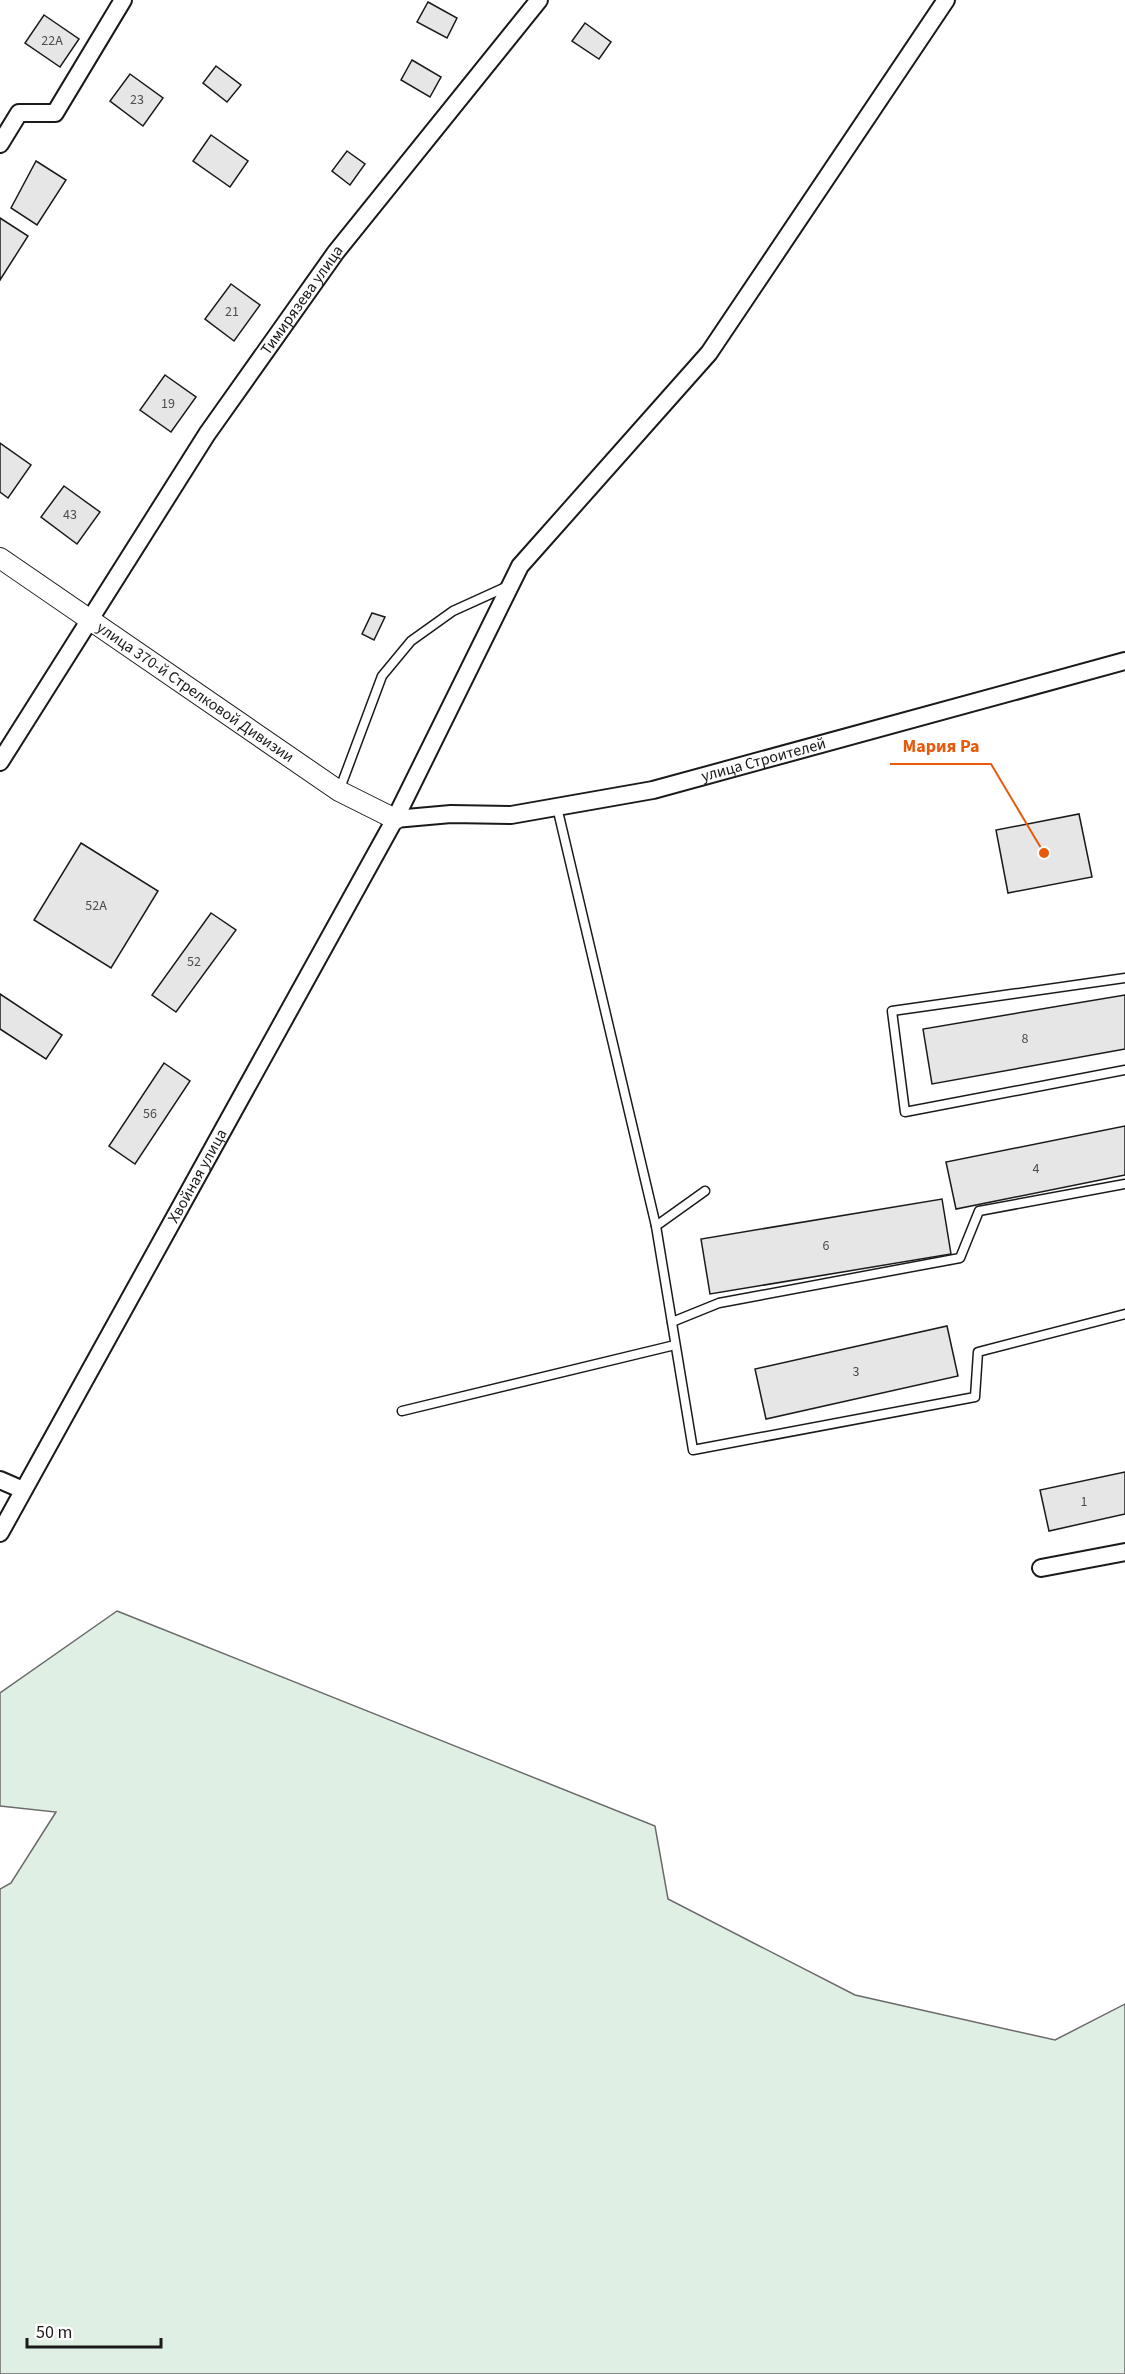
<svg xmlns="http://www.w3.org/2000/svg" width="1125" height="2374" font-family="'Source Sans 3',sans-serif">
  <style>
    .green { fill: #e0efe3; stroke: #6a6a6a; stroke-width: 1.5 }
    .building { fill: #e6e6e6; stroke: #1a1a1a; stroke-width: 1.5 }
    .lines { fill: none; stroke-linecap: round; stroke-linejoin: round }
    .service-casing { stroke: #1a1a1a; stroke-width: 11 }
    .minor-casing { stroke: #1a1a1a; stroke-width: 20 }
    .tertiary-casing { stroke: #1a1a1a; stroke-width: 22 }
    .service { stroke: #fff; stroke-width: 8 }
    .minor { stroke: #fff; stroke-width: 16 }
    .tertiary { stroke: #fff; stroke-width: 20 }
    .labels { text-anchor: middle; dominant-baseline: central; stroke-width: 4.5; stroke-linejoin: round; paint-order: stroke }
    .number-label { font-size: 14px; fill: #4d4d4d }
    .street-label { font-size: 16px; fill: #1a1a1a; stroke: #fff }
    .leader { fill: none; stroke: #e8590c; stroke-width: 2 }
    .callout-dot { fill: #e8590c; stroke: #fff; stroke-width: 2 }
    .callout-label { font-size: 18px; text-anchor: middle; font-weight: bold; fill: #e8590c; stroke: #fff; stroke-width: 4.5; stroke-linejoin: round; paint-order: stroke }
  </style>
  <rect width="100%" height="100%" fill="#fff"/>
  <!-- green -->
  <polygon class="green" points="117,1611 655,1826 668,1899 855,1995 1055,2040 1125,2004 1125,2374 0,2374 0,1889 11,1883 56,1812 0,1806 0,1693"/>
  <!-- building -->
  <g class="building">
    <polygon points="428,2 457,18 447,38 417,22"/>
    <polygon points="44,15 79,39 60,67 25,43"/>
    <polygon points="585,23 611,42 599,59 572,41"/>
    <polygon points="412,60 441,77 430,97 401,80"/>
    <polygon points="216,66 241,85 227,102 203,83"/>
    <polygon points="130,74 163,98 143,126 110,101"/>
    <polygon points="211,135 248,161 230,187 193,161"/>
    <polygon points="347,151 365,164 350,185 332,171"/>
    <polygon points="36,161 66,180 37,225 11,208"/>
    <polygon points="0,218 28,236 0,280"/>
    <polygon points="231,284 260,305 234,341 205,319"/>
    <polygon points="165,375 196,397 171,432 140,410"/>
    <polygon points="0,443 31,465 8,498 0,492"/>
    <polygon points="64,486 100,512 77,544 41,517"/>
    <polygon points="372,613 385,617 374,640 362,634"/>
    <polygon points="1079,814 1092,877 1008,893 996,830"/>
    <polygon points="81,843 158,891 111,968 34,920"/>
    <polygon points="211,913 236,930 176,1012 152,995"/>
    <polygon points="0,994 62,1035 46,1059 0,1029"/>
    <polygon points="1125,995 1125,1049 932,1084 923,1029"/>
    <polygon points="164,1063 190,1081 135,1164 109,1146"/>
    <polygon points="1125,1126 1125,1175 956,1209 946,1162"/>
    <polygon points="942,1199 951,1254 710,1294 701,1239"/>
    <polygon points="947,1326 958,1376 766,1419 755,1369"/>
    <polygon points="1125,1472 1125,1514 1049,1531 1040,1490"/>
  </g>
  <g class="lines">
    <defs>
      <g id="service">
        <polyline points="339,791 382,676 411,641 453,611 508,586"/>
        <polyline points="557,807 656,1226"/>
        <polyline points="1125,978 892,1011 905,1112 1125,1070"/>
        <polyline points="705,1191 656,1226 693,1450 975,1397 978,1352 1125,1314"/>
        <polyline points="672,1322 719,1303 960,1258 979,1211 1125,1184"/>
        <polyline points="402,1411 675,1345"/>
      </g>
      <g id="minor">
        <polyline points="0,144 19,113 55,113 123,0"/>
        <path id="s1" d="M0 762 207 434 336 252 539 0"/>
        <path id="s2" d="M395 819 451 814 511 815 653 790 1125 661"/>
        <polyline points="0,1480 23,1490"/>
        <path id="s3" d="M0 1533 395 819 520 566 709 353 946 0"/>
        <polyline points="1041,1568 1125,1552"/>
      </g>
      <g id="tertiary">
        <path id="s4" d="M0 558 339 791 395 819"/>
      </g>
    </defs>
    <!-- service casing -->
    <use href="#service" class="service-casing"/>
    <!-- minor casing -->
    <use href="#minor" class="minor-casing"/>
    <!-- tertiary casing -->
    <use href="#tertiary" class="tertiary-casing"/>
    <!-- service -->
    <use href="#service" class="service"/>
    <!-- minor -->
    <use href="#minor" class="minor"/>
    <!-- tertiary -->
    <use href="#tertiary" class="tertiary"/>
  </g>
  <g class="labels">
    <!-- number labels -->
    <g class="number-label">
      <text x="52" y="41">22А</text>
      <text x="137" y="100">23</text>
      <text x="232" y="312">21</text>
      <text x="168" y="404">19</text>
      <text x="70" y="515">43</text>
      <text x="96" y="906">52А</text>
      <text x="194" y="962">52</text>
      <text x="1025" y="1039">8</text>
      <text x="150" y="1114">56</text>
      <text x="1036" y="1169">4</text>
      <text x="826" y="1246">6</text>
      <text x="856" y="1372">3</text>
      <text x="1084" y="1502">1</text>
    </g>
    <!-- street labels -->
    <g class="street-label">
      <text stroke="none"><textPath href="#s1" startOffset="552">Тимирязева улица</textPath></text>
      <text stroke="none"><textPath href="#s4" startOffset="237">улица 370-й Стрелковой Дивизии</textPath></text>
      <text stroke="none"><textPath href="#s2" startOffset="375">улица Строителей</textPath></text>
      <text stroke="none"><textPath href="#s3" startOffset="408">Хвойная улица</textPath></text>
    </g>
  </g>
  <!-- callouts -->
  <path class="leader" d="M1044 853L991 764H890"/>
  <circle class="callout-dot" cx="1044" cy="853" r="6"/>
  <g class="callout-label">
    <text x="941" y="752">Мария Ра</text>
  </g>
  <!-- scale -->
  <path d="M27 2338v9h134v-9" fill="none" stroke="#1a1a1a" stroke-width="3"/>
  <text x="36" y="2338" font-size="18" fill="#1a1a1a" stroke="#ffffff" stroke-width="4.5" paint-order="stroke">50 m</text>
</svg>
